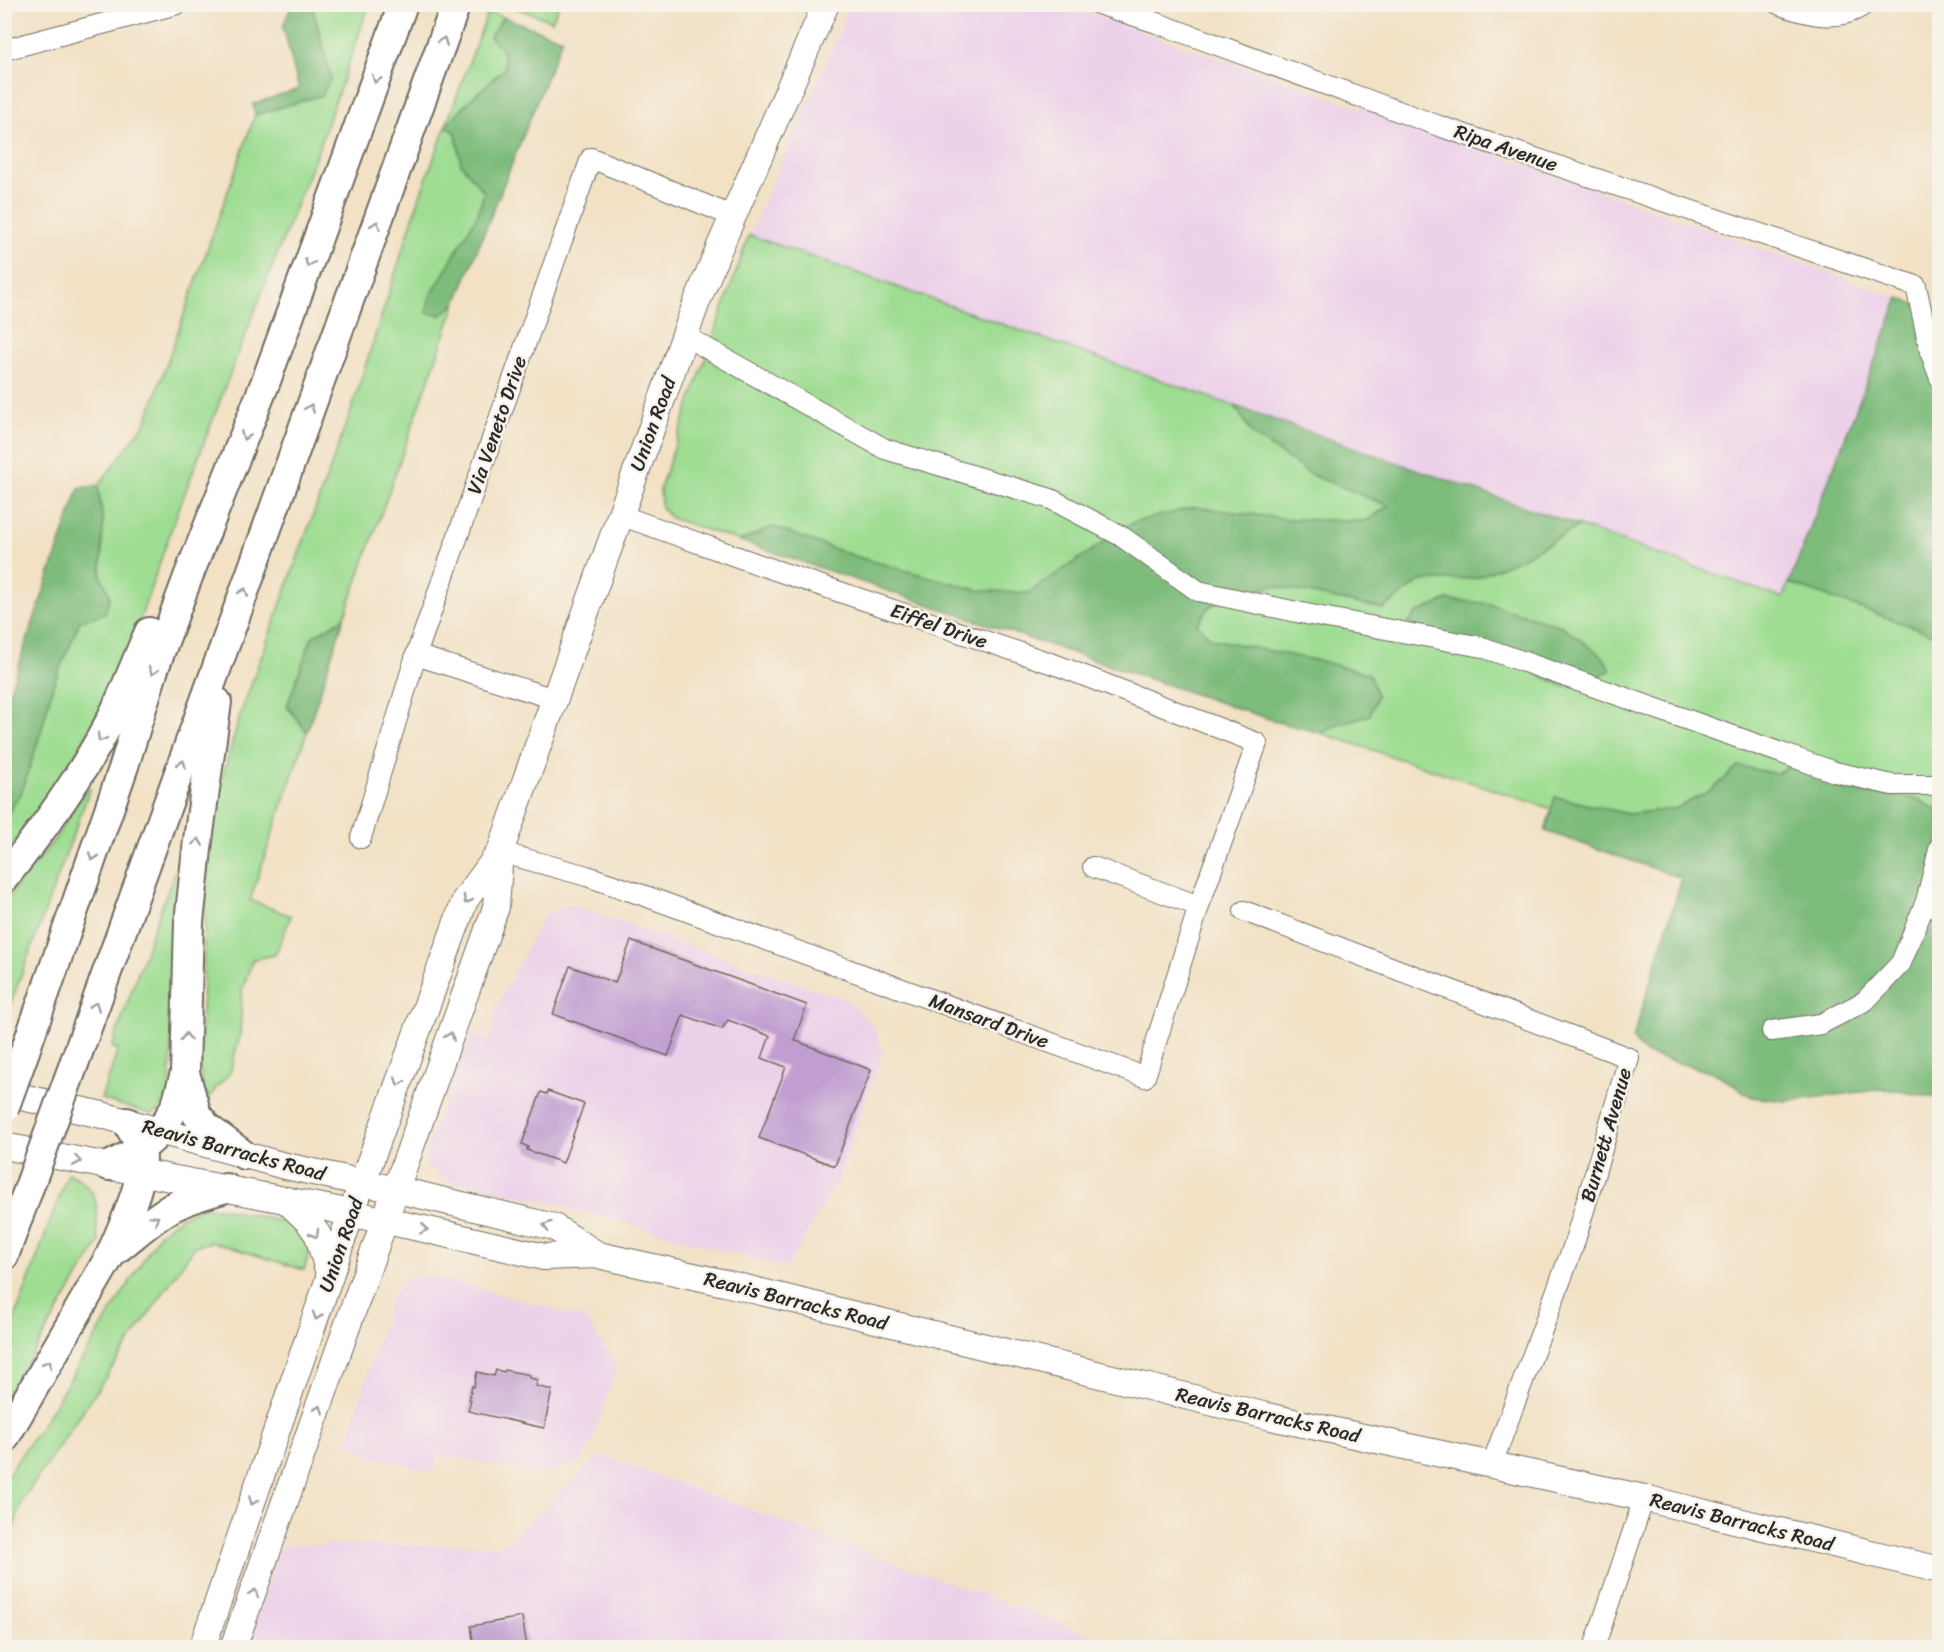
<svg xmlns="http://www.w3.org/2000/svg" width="1944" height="1652" font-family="Sriracha,sans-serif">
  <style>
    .built { fill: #edd1e9 }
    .green { fill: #9edd92; stroke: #64845e; stroke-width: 1.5 }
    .forest { fill: #7ebc7c; stroke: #547454; stroke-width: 1.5 }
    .building { fill: #c19ed1 }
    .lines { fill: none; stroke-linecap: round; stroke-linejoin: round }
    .minor-casing { stroke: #716b61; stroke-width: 22 }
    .major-casing { stroke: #716b61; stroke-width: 28 }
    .highway-casing { stroke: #716b61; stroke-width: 32 }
    .minor { stroke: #fff; stroke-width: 20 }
    .major { stroke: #fff; stroke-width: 26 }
    .highway { stroke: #fff; stroke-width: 28 }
    .highway-bridge-casing { stroke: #716b61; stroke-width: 32; stroke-linecap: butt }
    .highway-bridge { stroke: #fff; stroke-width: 28 }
    .oneway { stroke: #a0a0a0 }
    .labels { text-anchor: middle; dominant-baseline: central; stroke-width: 5; stroke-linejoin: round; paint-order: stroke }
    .street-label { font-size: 20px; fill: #2b2b2b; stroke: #f7f3e8 }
  </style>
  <rect width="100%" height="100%" fill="#f7f3e8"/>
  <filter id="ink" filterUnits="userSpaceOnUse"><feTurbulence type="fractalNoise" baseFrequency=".0167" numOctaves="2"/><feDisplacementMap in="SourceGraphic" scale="12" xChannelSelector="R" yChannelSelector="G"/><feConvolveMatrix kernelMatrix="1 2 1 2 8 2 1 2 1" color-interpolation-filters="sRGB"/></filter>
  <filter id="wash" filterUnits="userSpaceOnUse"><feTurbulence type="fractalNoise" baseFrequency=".008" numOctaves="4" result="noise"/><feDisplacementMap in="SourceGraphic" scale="24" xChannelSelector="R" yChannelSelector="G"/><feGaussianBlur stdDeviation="1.35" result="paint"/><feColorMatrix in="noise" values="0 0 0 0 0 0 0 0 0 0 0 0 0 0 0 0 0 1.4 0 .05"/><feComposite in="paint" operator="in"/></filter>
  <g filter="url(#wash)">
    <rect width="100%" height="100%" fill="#f2e1c5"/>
    <!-- built -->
    <g class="built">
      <polygon points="1062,4 1518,162 1899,298 1783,598 749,235 851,5"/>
      <polygon points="569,904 847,1000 873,1026 883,1052 839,1177 787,1268 553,1203 442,1179 426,1165 427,1145 472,1033 490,1040 495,1011 544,914"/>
      <polygon points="433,1276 585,1318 617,1366 593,1439 580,1463 541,1474 439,1455 433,1472 372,1457 347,1441 392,1293 407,1278"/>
      <polygon points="601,1455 1125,1647 246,1648 281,1545 503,1545"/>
    </g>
    <!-- green -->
    <g class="green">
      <polygon points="312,5 369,5 320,145 235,361 175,519 125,662 75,755 26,828 5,853 4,817 21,794 42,728 53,685 80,621 110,596 101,576 103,522 98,486 146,422 255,115 322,95 331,78"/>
      <polygon points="508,5 559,5 552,21"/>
      <polygon points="488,12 503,17 490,37 502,50 505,68 470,100 446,126 456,133 461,164 484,192 478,214 429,299 427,312 441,315 456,303 344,618 312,637 287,706 307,732 250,900 291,916 275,955 253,959 242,990 240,1035 230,1073 216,1088 206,1104 203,1092 200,1071 206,889 212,828 221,783 239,718 351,411 421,193"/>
      <polygon points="749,235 1235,406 1253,435 1312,475 1390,505 1366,521 1287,519 1134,522 1028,593 978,591 857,557 773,527 740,541 671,518 661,507 660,488"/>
      <polygon points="1579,526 1782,598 1789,583 1939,636 1939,811 1917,799 1843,790 1794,765 1776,774 1739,766 1713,789 1675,809 1628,814 1556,797 1552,809 1321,733 1340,723 1370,715 1369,674 1324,662 1212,639 1197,624 1210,606 1238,593 1275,586 1383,609 1420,581 1475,578 1520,559"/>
      <polygon points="90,789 5,1019 5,900 55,839 84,791"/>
      <polygon points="182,854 178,895 173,986 170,1089 159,1111 150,1114 101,1099 118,1050 112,1047 155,924"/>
      <path d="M68 1173C91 1184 99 1197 97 1223 97 1231 96 1235 100 1241L5 1400V1345Z"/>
      <polygon points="202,1208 221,1208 287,1223 300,1230 308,1242 310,1250 304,1270 213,1242 195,1246 23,1499 5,1555 5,1479 47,1417 159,1234 182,1216"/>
    </g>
    <!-- forest -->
    <g class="forest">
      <polygon points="292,5 312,5 331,78 322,95 255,115 253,104 299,89 283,26"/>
      <polygon points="503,17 562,39 456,303 441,315 427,313 429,299 478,214 484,192 461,164 456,133 446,126 470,100 505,68 502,50 490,37"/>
      <polygon points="1899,298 1939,313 1939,636 1789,583"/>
      <polygon points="1235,406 1579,526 1520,559 1475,578 1420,581 1383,609 1275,586 1238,593 1210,606 1197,624 1212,639 1324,662 1369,674 1377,695 1370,715 1340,723 1321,733 1281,723 740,541 773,527 857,557 978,590 1028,593 1134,522 1195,507 1287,519 1366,521 1389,506 1312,475 1253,435"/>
      <polygon points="98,486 103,522 101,576 110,596 105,613 80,621 53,685 42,728 21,794 5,817 5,705 79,488"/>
      <polygon points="1447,600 1486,603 1562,626 1603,657 1611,670 1585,683 1563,686 1519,665 1418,632 1408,622 1417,613"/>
      <polygon points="344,618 307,732 287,706 312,637"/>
      <polygon points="1794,764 1843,790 1917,799 1939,811 1939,1098 1886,1089 1786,1101 1752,1097 1717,1074 1644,1053 1633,1039 1682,878 1545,831 1555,797 1628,814 1675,809 1713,789 1739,766 1776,774"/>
    </g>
    <g id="blocks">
      <!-- building -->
      <g class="building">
        <polygon points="631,941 807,1005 794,1040 871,1070 835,1166 759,1138 786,1067 762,1058 770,1036 728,1020 722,1029 683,1015 668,1056 553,1014 570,966 615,983"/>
        <polygon points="548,1091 584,1104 563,1163 527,1150 528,1147 522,1144 541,1092 547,1094"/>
        <polygon points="496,1370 504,1372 505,1370 530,1375 529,1378 538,1380 536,1386 552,1390 544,1428 468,1411 471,1400 469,1399 472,1386 474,1387 477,1372 494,1376"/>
        <polygon points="522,1617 527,1647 474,1647 471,1626"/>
      </g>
    </g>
  </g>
  <g filter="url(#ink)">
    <use href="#blocks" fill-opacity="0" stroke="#716b61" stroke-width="1.5"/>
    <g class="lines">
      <defs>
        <g id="minor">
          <polyline points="1098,4 1157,23 1439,126 1916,286 1930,351 1940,378"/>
          <path d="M1778 4C1804 14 1840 24 1865 4"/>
          <polyline points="4,50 177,4"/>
          <polyline points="685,336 885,449 1051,499 1121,536 1198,591 1311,615 1482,647 1835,772 1892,785 1940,785 1940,786"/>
          <polyline points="416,655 554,699"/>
          <polyline points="361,838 416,655 591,158 732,216"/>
          <polyline points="500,852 587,876 648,897 1145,1077 1199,906 1257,743 1059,666 763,566 620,515"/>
          <polyline points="1093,867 1199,906"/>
          <polyline points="1244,911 1629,1058 1573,1247 1492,1464"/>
          <polyline points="1772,1031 1821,1024 1865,1001 1901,963 1926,901 1940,846"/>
          <polyline points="1594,1648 1644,1498"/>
        </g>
        <g id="major">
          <polyline points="4,1093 102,1115 281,1165 424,1196 554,1227 598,1255"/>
          <polyline points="4,1146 327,1208 428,1230 544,1257 598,1255 725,1283 1271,1417 1644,1498 1940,1570"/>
          <polyline points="286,1200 308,1221 318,1235 330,1277"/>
          <polyline points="202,1648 351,1214 465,900 500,852"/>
          <polyline points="233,1648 496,907 500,852 696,304 720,246 826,4"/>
        </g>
        <g id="highway">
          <path d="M4 878C43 830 79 780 108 725 124 695 135 663 149 632"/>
          <polyline points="25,1051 124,766 154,669 188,577 266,381 403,4"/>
          <polyline points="75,1061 456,4"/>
          <polyline points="185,1073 197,1115 209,1129 244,1155"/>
          <polyline points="109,1166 141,1149 160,1132 176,1105 185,1073 189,922 198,840 217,702"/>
          <path d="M113 1252C133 1237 151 1219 173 1207 190 1198 208 1193 226 1188"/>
          <polyline points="4,1256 23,1204"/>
          <path d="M4 1439 110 1256C120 1231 150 1173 140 1147 137 1138 131 1130 127 1122"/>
        </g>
      </defs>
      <!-- minor casing -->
      <use href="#minor" class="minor-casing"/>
      <!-- major casing -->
      <use href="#major" class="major-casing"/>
      <!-- highway casing -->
      <use href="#highway" class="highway-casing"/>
      <!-- minor -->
      <use href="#minor" class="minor"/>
      <!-- major -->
      <use href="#major" class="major"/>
      <!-- highway -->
      <use href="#highway" class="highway"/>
      <defs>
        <g id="highway-bridge">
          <polyline points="4,1109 25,1051"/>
          <polyline points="23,1204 75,1061"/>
        </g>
      </defs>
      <!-- highway-bridge casing -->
      <use href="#highway-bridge" class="highway-bridge-casing"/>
      <!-- highway-bridge -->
      <use href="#highway-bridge" class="highway-bridge"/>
    </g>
    <!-- one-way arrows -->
    <defs><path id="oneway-chevron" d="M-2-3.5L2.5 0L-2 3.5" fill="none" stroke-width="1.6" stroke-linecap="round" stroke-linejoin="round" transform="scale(1.5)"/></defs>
    <g class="oneway">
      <use href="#oneway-chevron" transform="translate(443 41) rotate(-70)"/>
      <use href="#oneway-chevron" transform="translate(376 79) rotate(110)"/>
      <use href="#oneway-chevron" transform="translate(376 225) rotate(-70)"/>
      <use href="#oneway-chevron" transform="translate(309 263) rotate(110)"/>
      <use href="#oneway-chevron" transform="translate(310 408) rotate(-70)"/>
      <use href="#oneway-chevron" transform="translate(245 436) rotate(112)"/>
      <use href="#oneway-chevron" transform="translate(244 592) rotate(-70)"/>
      <use href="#oneway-chevron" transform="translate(153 671) rotate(108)"/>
      <use href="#oneway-chevron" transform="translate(101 738) rotate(120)"/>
      <use href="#oneway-chevron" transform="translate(182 764) rotate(-70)"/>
      <use href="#oneway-chevron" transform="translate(198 842) rotate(-83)"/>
      <use href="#oneway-chevron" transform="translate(93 857) rotate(109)"/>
      <use href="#oneway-chevron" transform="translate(467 900) rotate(119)"/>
      <use href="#oneway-chevron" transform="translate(95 1006) rotate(-70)"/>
      <use href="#oneway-chevron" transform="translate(450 1036) rotate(-70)"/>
      <use href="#oneway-chevron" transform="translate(186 1037) rotate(-89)"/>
      <use href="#oneway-chevron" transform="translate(399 1082) rotate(110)"/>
      <use href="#oneway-chevron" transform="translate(77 1161) rotate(10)"/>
      <use href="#oneway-chevron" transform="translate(155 1219) rotate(-34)"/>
      <use href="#oneway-chevron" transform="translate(547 1226) rotate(-162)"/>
      <use href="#oneway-chevron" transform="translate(424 1229) rotate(12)"/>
      <use href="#oneway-chevron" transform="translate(315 1234) rotate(61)"/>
      <use href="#oneway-chevron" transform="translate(317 1316) rotate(108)"/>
      <use href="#oneway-chevron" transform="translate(48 1364) rotate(-60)"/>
      <use href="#oneway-chevron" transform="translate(319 1409) rotate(-71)"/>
      <use href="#oneway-chevron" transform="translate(253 1501) rotate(110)"/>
      <use href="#oneway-chevron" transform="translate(254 1593) rotate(-70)"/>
    </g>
  </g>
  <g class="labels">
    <!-- street labels -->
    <g class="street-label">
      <text transform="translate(1506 148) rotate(19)">Ripa Avenue</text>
      <text transform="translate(653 424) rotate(-70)">Union Road</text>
      <text transform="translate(497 425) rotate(-71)">Via Veneto Drive</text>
      <text transform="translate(939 626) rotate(19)">Eiffel Drive</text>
      <text transform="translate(989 1021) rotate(20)">Mansard Drive</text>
      <text transform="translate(1606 1135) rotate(-74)">Burnett Avenue</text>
      <text transform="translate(234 1150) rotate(15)">Reavis Barracks Road</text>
      <text transform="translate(341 1245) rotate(-71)">Union Road</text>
      <text transform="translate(796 1301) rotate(14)">Reavis Barracks Road</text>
      <text transform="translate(1268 1415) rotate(13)">Reavis Barracks Road</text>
      <text transform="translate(1742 1522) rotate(14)">Reavis Barracks Road</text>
    </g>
  </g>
  <!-- margin -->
  <rect width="1944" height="1652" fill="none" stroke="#f7f3e8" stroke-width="24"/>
</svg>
